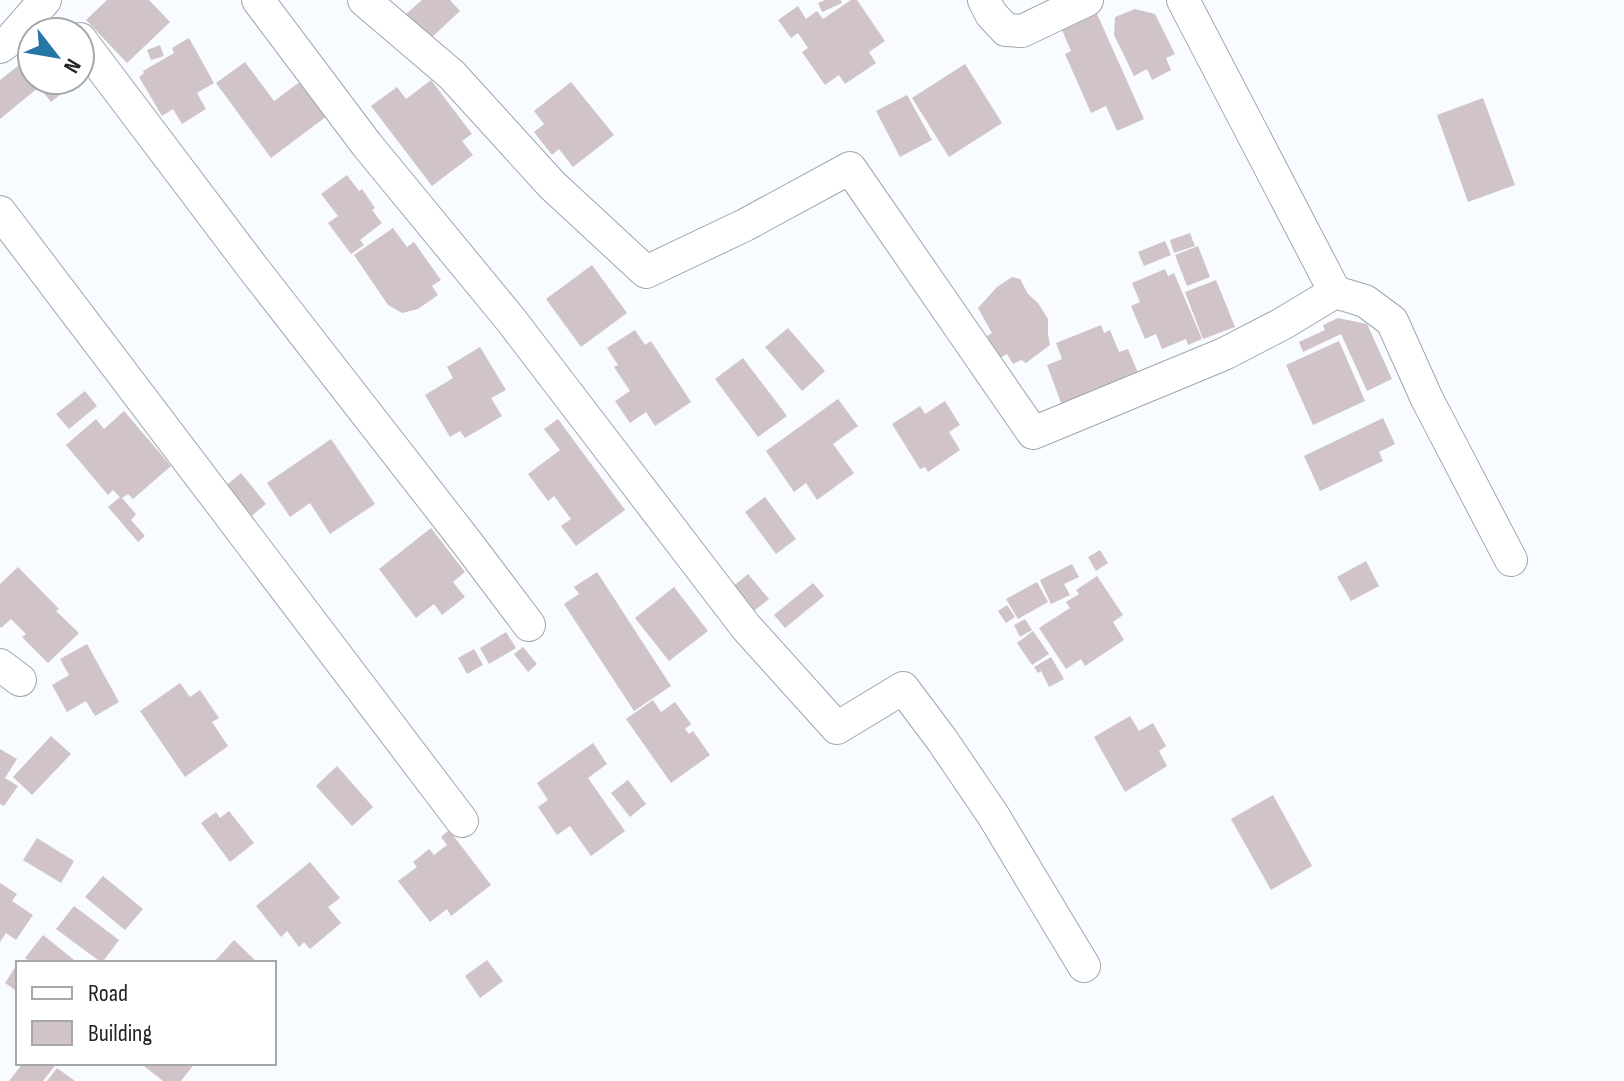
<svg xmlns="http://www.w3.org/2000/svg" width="1624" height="1081" font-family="'Sofia Sans Condensed',sans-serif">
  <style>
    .building { fill: #d1c4c9 }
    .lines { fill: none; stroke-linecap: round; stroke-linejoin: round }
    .minor-casing { stroke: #9fa6af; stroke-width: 34 }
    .minor { stroke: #fff; stroke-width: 32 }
  </style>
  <rect width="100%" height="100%" fill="#f8fbff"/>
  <!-- building -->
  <g class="building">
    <polygon points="107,0 149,0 170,22 127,63 86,20"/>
    <polygon points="422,0 450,0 460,11 430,39 406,14"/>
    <polygon points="825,0 841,0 842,3 822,12 818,3"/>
    <polygon points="851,0 857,0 885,41 869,52 876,63 845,84 839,75 825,85 802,52 808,48 798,33 791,38 778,20 798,6 806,19 817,11 823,19"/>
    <polygon points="1135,9 1155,14 1175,54 1166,58 1171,70 1152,80 1147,69 1134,76 1114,35 1115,17"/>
    <polygon points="1097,14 1144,119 1117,131 1106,106 1091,113 1065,54 1071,51 1062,30"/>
    <polygon points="189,38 214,83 197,93 206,109 182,124 173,109 162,116 139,77 144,73 143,71 174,53 172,48"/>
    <polygon points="160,45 164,56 151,60 147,50"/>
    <polygon points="32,55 32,80 79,80 51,102 39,87 0,119 0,80"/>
    <polygon points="245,62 274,101 301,81 327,116 271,158 216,83"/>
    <polygon points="965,64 1002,123 949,157 912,98"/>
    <polygon points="431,80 472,134 462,141 473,155 432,186 371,106 397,87 406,99"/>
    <polygon points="571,82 614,135 573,167 559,149 552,155 534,132 544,124 534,111"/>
    <polygon points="907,95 932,140 900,157 876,111"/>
    <polygon points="1483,98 1515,185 1468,202 1437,115"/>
    <polygon points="347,175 359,191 362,189 375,208 372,210 382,223 360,240 364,245 351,254 328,223 338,216 321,194"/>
    <polygon points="393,228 407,247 414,242 441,280 432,286 438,295 418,309 402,313 388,305 354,255"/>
    <polygon points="1190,233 1195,246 1174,253 1170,240"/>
    <polygon points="1165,241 1171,255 1144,266 1138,252"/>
    <polygon points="1198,246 1210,277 1187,286 1175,255"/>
    <polygon points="592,265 627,313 581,347 546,299"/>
    <polygon points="1165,269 1168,276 1174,273 1202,339 1188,345 1186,339 1162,349 1156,334 1145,339 1131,306 1140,302 1132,283"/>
    <polygon points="1012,277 1020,279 1028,294 1038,303 1048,319 1048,334 1050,345 1026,363 1021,360 1013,364 1007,354 1000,358 987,336 992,333 978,308 997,287"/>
    <polygon points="1216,280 1235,327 1203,339 1185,292"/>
    <polygon points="1338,318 1367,324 1392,379 1367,391 1341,334 1303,352 1299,342 1325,330 1323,325"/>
    <polygon points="1101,325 1104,333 1110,330 1119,352 1128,349 1141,380 1064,411 1047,365 1062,359 1056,343"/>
    <polygon points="788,328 825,371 802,391 765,347"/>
    <polygon points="635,330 645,345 651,341 691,402 655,426 646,412 630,423 615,401 630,391 614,367 618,365 607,348"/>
    <polygon points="1339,341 1365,401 1313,425 1286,365"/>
    <polygon points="480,347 506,390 491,398 502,416 465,438 460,431 450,437 425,395 453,378 447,367"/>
    <polygon points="743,358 787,416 758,437 715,379"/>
    <polygon points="85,391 97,406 69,429 56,414"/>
    <polygon points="838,399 858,426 833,444 854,473 817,500 806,483 794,492 766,451"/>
    <polygon points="945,401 960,425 949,432 960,450 928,472 925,467 920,469 892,424 920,406 925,414"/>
    <polygon points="124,411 171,466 133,499 128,494 122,498 136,514 131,520 145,536 138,542 108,507 120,497 113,490 108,495 66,445 96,419 104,429"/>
    <polygon points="1383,418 1395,444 1379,452 1383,461 1320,491 1304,456"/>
    <polygon points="558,419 625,510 576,546 561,526 571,519 554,496 548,501 528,474 560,450 544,429"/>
    <polygon points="331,439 375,504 330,534 310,503 290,517 267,483"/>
    <polygon points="241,473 266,504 248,519 223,488"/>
    <polygon points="765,497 796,539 776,554 745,512"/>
    <polygon points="431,528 465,572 453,582 465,597 442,615 434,604 416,618 379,569"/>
    <polygon points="1100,550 1108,563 1096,571 1088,557"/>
    <polygon points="1366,561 1379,586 1351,601 1337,577"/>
    <polygon points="1072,564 1079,577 1064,584 1070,595 1051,604 1040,580"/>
    <polygon points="18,567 59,609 56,611 79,633 48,663 22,637 26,634 11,619 1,628 0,626 0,584"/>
    <polygon points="597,572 671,686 634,711 564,604 579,594 574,587"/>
    <polygon points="748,574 769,599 749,615 730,589"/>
    <polygon points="1097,576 1123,615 1113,622 1124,640 1085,666 1081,659 1066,669 1039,628 1070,608 1066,602 1079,594 1076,590"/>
    <polygon points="1037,582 1048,602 1018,619 1006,599"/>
    <polygon points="813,583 824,596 785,628 774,615"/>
    <polygon points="674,587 708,631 669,661 635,618"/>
    <polygon points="1007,605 1015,617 1006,623 998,611"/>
    <polygon points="1025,619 1032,630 1020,637 1014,625"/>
    <polygon points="1033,631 1049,654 1032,665 1017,643"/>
    <polygon points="506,632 516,648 489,664 480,648"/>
    <polygon points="87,644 119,702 95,716 86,701 67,712 52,685 69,675 60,659"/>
    <polygon points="523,647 537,664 528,672 514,654"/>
    <polygon points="474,649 483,665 467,674 458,658"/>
    <polygon points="1051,657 1064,679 1049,687 1041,671 1038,673 1034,667"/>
    <polygon points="180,683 190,697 200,690 219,718 212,722 228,746 185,777 140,711"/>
    <polygon points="653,700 661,712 675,702 691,724 685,729 689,734 693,731 710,755 671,783 626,719"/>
    <polygon points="1130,716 1139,731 1153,723 1166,746 1159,751 1167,766 1125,792 1094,737"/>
    <polygon points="51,736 71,754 32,795 13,777"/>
    <polygon points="593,743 607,764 588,778 625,831 591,856 570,826 557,835 538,807 548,800 537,783"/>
    <polygon points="0,749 17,759 5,778 18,786 4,806 0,804"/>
    <polygon points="337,766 373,807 352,826 316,786"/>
    <polygon points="628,780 646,804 630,817 611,793"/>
    <polygon points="1273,795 1312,866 1271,890 1231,819"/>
    <polygon points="229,811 254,843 230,862 201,823 216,812 220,818"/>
    <polygon points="449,830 491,885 451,916 447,909 430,922 398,881 417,867 413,862 429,849 434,855 447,845 441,837"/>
    <polygon points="37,838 74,861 61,883 23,860"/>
    <polygon points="310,862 340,898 328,907 341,923 310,949 304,942 299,947 287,931 281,937 256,906"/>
    <polygon points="103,876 143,909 125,930 85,897"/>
    <polygon points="0,883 17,894 12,901 33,915 16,940 6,933 0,942"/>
    <polygon points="74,906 119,940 102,963 56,929"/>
    <polygon points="43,935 78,963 31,963 25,958"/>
    <polygon points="234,940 258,963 213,963"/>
    <polygon points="487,960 503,981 480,998 465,976"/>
    <polygon points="18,963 18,992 5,983"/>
    <polygon points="23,1063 57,1063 43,1081 9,1081"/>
    <polygon points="140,1063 195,1063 181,1081 163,1081"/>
    <polygon points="57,1068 75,1081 47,1081"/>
  </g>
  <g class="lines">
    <defs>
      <g id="minor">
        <polyline points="258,0 367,145 511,320 746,627 837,728 903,688 942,740 993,815 1084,966"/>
        <polyline points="364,0 452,75 552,185 646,272 745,225 850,168 1033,433 1224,354 1282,324 1335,292 1183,0"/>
        <polyline points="984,0 991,14 1006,30 1022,31 1087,0"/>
        <polyline points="80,39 253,268 468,544 529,625"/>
        <polyline points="0,47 11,39 45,0"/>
        <polyline points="0,212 462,821"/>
        <polyline points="1335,292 1365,301 1392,321 1427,399 1511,560"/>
        <polyline points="0,665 20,680"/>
      </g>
    </defs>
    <!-- minor casing -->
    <use href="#minor" class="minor-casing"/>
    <!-- minor -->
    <use href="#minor" class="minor"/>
  </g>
  <!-- legend -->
  <rect x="16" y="961" width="260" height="104" fill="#ffffff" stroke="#a6a7a8" stroke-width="2"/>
  <rect x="32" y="987" width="40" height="12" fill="#ffffff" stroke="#a6a7a8" stroke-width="2"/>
  <text x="88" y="1001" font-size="24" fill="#202326">Road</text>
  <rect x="32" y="1021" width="40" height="24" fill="#d1c4c9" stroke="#a6a7a8" stroke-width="2"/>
  <text x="88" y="1041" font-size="24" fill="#202326">Building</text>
  <!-- north arrow -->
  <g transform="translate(56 56) rotate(121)"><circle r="38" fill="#ffffff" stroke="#a6a7a8" stroke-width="2"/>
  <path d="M0-6L14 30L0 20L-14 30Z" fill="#2676a7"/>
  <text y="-12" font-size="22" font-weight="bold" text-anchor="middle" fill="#202326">N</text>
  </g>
</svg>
